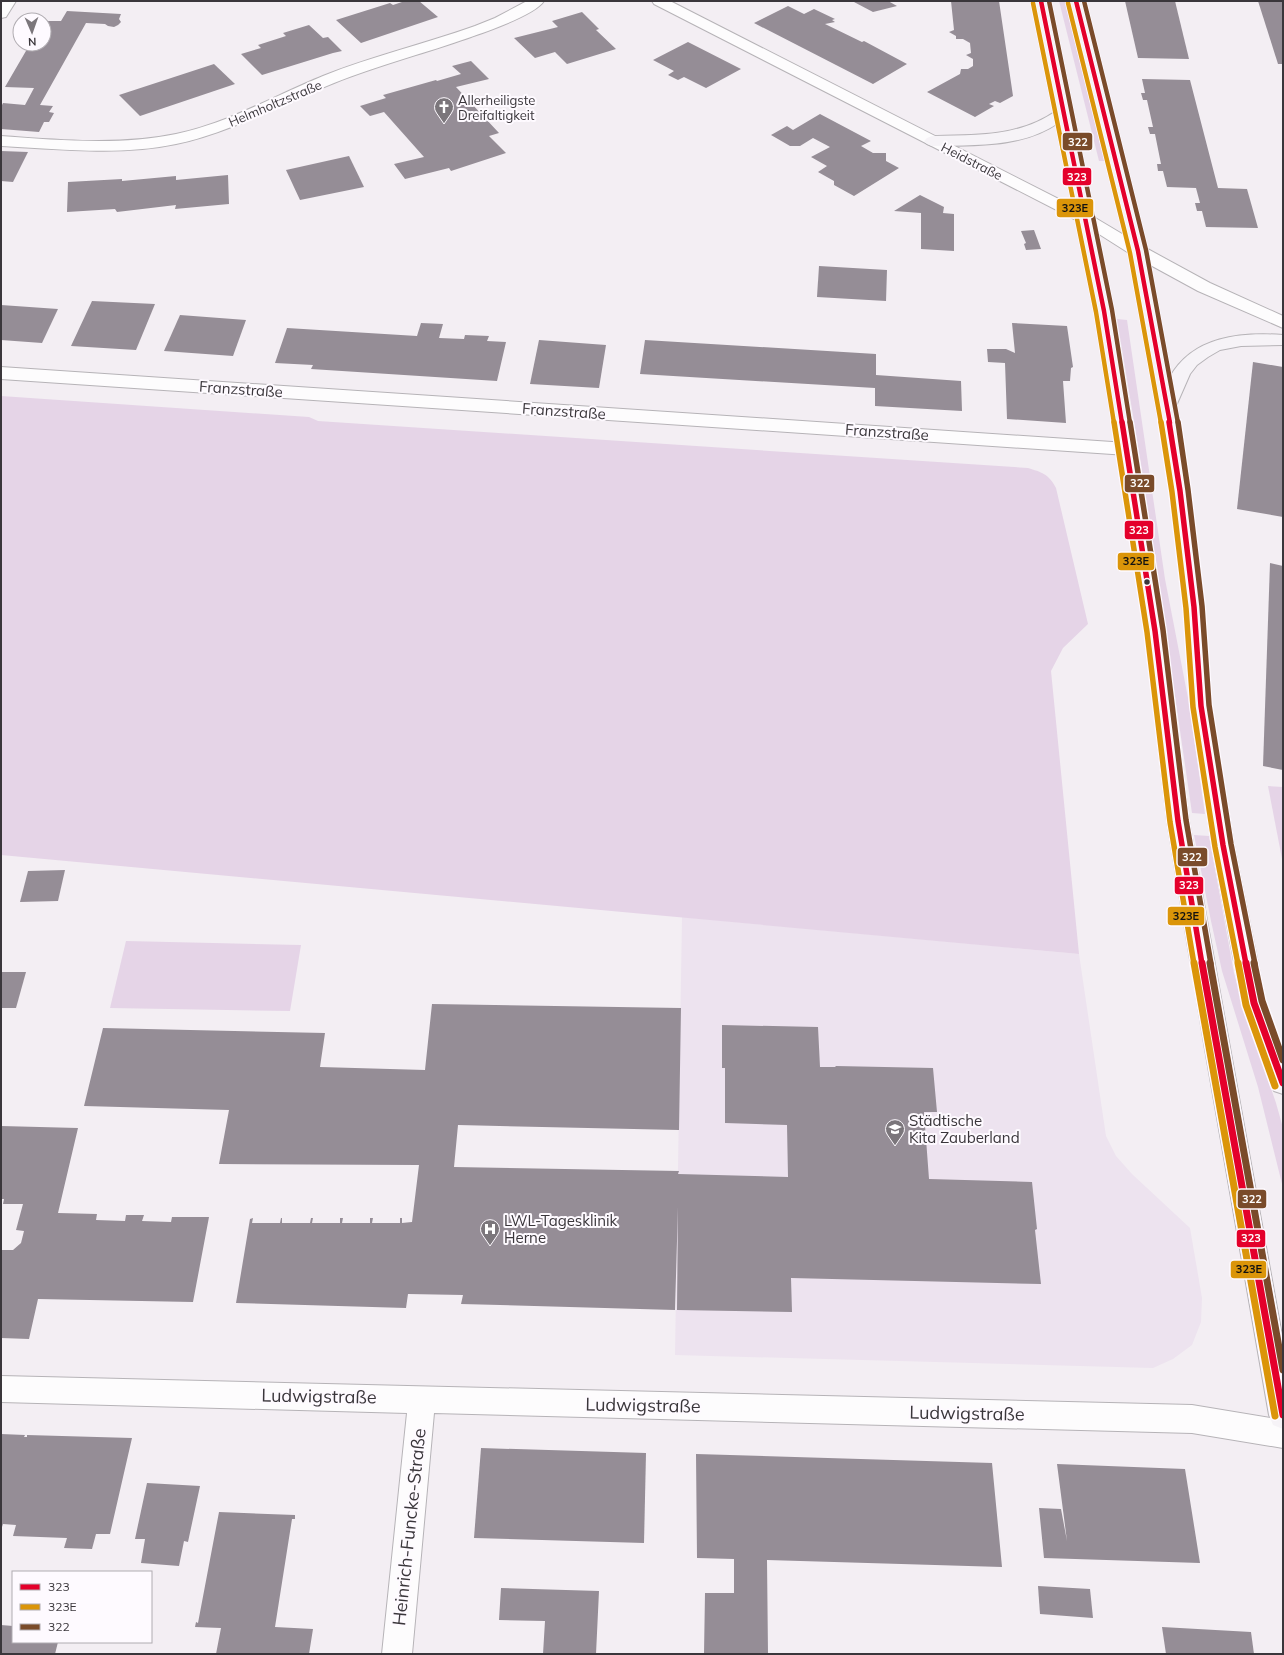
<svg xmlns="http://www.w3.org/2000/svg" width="1284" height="1655" font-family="Mulish,sans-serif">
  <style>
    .built { fill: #ede3ef }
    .green { fill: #e5d4e7 }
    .building { fill: #958d96 }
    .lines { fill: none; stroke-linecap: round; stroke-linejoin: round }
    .street-casing { stroke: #b6b3b7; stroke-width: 2 }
    .secondary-casing { stroke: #b6b3b7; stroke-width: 2 }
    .street { fill: #fdfcfd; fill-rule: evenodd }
    .secondary { fill: #f6f3f7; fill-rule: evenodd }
    .bus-1-far2-casing { stroke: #fefaff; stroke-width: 6 }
    .bus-1-far1-casing { stroke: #fefaff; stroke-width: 8 }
    .bus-1-casing { stroke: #fefaff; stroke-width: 10 }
    .bus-2-far2-casing { stroke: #fefaff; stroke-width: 6 }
    .bus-2-far1-casing { stroke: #fefaff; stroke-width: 8 }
    .bus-2-casing { stroke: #fefaff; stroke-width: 10 }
    .bus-3-far2-casing { stroke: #fefaff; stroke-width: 6 }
    .bus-3-far1-casing { stroke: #fefaff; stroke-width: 8 }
    .bus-3-casing { stroke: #fefaff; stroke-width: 10 }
    .bus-1-far2 { stroke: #e4002b; stroke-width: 4.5 }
    .bus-1-far1 { stroke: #e4002b; stroke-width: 5.5 }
    .bus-1 { stroke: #e4002b; stroke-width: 7 }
    .bus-2-far2 { stroke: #db9509; stroke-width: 4.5 }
    .bus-2-far1 { stroke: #db9509; stroke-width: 5.5 }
    .bus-2 { stroke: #db9509; stroke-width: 7 }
    .bus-3-far2 { stroke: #7a4b2a; stroke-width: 4.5 }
    .bus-3-far1 { stroke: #7a4b2a; stroke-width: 5.5 }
    .bus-3 { stroke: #7a4b2a; stroke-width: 7 }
    .bus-dot { fill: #3a363b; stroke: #fefaff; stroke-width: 1.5 }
    .labels { text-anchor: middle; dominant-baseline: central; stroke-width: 4; stroke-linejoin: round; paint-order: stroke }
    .far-poi-label { font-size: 13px; fill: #3a363b; stroke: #fefaff; text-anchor: start }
    .far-street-label { font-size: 13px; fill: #3a363b; stroke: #fefaff }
    .street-label { font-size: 15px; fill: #3a363b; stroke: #fefaff }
    .poi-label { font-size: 15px; fill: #3a363b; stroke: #fefaff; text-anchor: start }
    .near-street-label { font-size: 18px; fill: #3a363b; stroke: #fefaff }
    .line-badge { stroke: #fefaff; stroke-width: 1.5 }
    .badge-label { font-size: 11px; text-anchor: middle; font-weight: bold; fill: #fff }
    .pale-badge-label { font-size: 11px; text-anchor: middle; font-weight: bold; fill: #111 }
  </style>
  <rect width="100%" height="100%" fill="#f3eef3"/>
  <!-- built -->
  <polygon class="built" points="682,917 1079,954 1106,1136 1116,1156 1132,1174 1190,1228 1202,1298 1201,1322 1192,1345 1173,1359 1153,1368 675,1355"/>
  <!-- green -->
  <g class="green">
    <polygon points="1059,1 1068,1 1108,161 1099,161"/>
    <polygon points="1117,319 1127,320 1165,579 1188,698 1205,814 1192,813 1143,476"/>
    <path d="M1 396 309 417 318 421 1028 468C1041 472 1049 474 1056 488L1088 624 1063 648 1051 671 1079 954 1 855Z"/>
    <polygon points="1268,786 1283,787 1283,864"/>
    <polygon points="1194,835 1209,836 1234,973 1246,1015 1276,1103 1283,1128 1283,1188 1258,1087 1222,971 1211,921"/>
    <polygon points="126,941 301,945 290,1011 110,1008"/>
  </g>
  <!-- building -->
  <g class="building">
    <polygon points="405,1 419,1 438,17 361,43 336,20 390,3 393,5"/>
    <polygon points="856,1 888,1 897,6 873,12 854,2"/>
    <polygon points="951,1 999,1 1013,96 1000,103 995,101 989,104 994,106 975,117 927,92 960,74 961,69 968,69 973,66 973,59 966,55 971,53 970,43 963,39 956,39 956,36 949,32 954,30"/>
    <polygon points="1125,1 1175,1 1189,59 1138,58"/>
    <polygon points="1258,1 1283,1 1283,64 1278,64"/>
    <polygon points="788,6 804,14 814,9 835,19 832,20 835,22 825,24 862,42 864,41 907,64 873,84 754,23"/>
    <polygon points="67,11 121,14 119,19 121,22 118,25 114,27 108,26 105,24 86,23 40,105 53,106 49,112 54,113 49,122 44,122 39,132 1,129 1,107 3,103 25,105 34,88 5,87 30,44 44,44 44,21 61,21"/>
    <polygon points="582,12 599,29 596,30 616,49 567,64 555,52 535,58 514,38 558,27 552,21"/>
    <polygon points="309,25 323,38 328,37 342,51 333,53 262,75 241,54 261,48 258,45 286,36 283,33"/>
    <polygon points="688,42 741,69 706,88 684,77 678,80 668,75 674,71 653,60"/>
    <polygon points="471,61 489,79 456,87 499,133 489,136 506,153 451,171 449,168 405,179 394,164 424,157 384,112 370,116 360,106 386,98 383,95 436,80 437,81 461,74 452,66"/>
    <polygon points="214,64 235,84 140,116 119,95"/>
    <polygon points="1142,79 1190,80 1218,188 1247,189 1258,228 1206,227 1202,211 1197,211 1195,203 1200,203 1196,188 1167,187 1163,171 1158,171 1157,164 1161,164 1155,134 1150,134 1148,127 1153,127 1147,100 1143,100 1141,93 1145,93"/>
    <polygon points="820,114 871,141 861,146 873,153 886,153 886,161 899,168 854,196 834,185 834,181 818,172 827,166 811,157 830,147 813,138 800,146 790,146 771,135 787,126 793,130"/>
    <polygon points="1,151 28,152 13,182 1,181"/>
    <polygon points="349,156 364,187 300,200 286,170"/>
    <polygon points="228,175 229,204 175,209 176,205 117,212 115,209 67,212 68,182 122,179 122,181 176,176 176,180"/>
    <polygon points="920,195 944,207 943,213 954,214 954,251 921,249 921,213 894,211"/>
    <polygon points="1034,230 1041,249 1026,250 1024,244 1026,243 1021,231"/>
    <polygon points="819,266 887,270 886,301 817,297"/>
    <polygon points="92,301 155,304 136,350 71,346"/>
    <polygon points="1,305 58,309 42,343 1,340"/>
    <polygon points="180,315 246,320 233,356 164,351"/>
    <polygon points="421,323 443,324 439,338 464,339 465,335 489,336 487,341 506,342 497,381 311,369 313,365 275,363 287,328 417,336"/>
    <polygon points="1012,323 1067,326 1073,367 1071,368 1070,381 1063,381 1066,423 1007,419 1005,363 988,362 987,349 1006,349 1015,353"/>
    <polygon points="539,340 606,345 599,388 530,384"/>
    <polygon points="645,340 876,354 876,375 961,381 962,411 875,406 875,388 640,374"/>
    <polygon points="1253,362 1283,367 1283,517 1237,509"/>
    <polygon points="1270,563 1283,566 1283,770 1263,766"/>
    <polygon points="65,870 58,901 20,902 28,871"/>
    <polygon points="1,972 26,972 16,1008 1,1008"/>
    <polygon points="432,1004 681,1008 679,1130 458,1125 454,1167 679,1171 678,1174 788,1177 787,1125 725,1123 725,1068 722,1068 722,1025 818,1027 820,1067 835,1067 836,1066 933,1068 937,1112 924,1112 929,1179 1032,1182 1037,1229 1035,1230 1041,1284 791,1278 792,1312 677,1310 678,1207 675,1310 461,1304 463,1295 408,1294 406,1308 236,1303 250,1219 253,1218 252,1223 280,1223 281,1218 282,1218 282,1223 310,1223 311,1218 313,1218 312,1223 340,1223 340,1218 343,1218 342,1223 370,1223 370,1218 373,1218 372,1223 400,1223 400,1218 402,1218 402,1223 412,1222 419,1165 219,1164 229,1110 84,1106 103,1028 325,1033 320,1067 425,1070"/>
    <polygon points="1,1126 78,1128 58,1213 97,1214 96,1220 125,1221 126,1215 144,1215 142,1221 171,1222 172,1217 209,1217 193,1302 38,1299 29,1339 1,1338 1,1250 13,1250 21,1243 24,1231 16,1230 23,1204 3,1204 4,1199 1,1199"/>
    <polygon points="1,1434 25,1435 24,1437 27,1437 27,1435 132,1438 110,1534 96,1534 92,1549 64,1548 67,1538 13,1536 16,1525 3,1524 1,1530"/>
    <polygon points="481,1448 646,1453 644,1543 474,1538"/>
    <polygon points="696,1454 992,1463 1002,1567 767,1560 768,1654 704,1654 705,1593 734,1593 734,1559 697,1558"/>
    <polygon points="1057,1464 1185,1469 1200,1563 1044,1558 1039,1508 1061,1509 1067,1541"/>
    <polygon points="147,1483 200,1486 188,1542 184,1541 179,1566 141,1563 145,1539 135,1539"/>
    <polygon points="219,1512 295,1515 295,1519 292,1519 275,1627 313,1629 309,1654 216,1654 221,1628 195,1627 196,1622 198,1623"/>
    <polygon points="1038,1586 1090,1589 1093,1618 1040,1614"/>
    <polygon points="501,1588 599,1591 596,1654 543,1654 545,1621 499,1620"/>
    <polygon points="1,1625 13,1626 13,1642 58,1642 55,1654 1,1654"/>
    <polygon points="1162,1627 1251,1632 1254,1654 1166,1654"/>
  </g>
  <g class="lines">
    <defs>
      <g id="street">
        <polygon points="2,1 16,1 6,17 1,18"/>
        <path d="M527 1H544C535 15 488 31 471 37 426 53 379 65 334 83 281 104 232 132 176 144 119 156 59 149 1 146V136C59 140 119 146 176 134 228 123 274 96 323 76 372 56 425 44 475 26L495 18Z"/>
        <polygon points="652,1 670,1 1092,216 1144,247 1210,283 1283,316 1283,328 1198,291 1132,255 1080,222 654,4"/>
        <polygon points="1,367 1127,443 1134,445 1136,449 1134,453 1127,455 1,379"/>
        <polygon points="1,1376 1192,1405 1283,1420 1283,1448 1192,1433 434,1413 412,1654 382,1654 407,1413 1,1402"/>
      </g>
      <g id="secondary">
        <path d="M1034 1H1048L1113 311 1165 631 1189 821 1283 1341V1429L1273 1425 1269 1415 1205 1049 1167 821 1145 631 1095 311 1058 123C1023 148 973 145 932 146L927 144 924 141 927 138 932 136C976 135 1019 137 1056 111Z"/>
        <path d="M1069 1H1083L1146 251 1170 377C1193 336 1241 332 1283 335V345L1241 346 1220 350 1208 357 1197 365 1190 374 1176 406 1189 491 1204 607 1211 706 1234 845 1266 1003 1283 1050V1094L1274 1091 1271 1083 1242 1003 1212 845 1191 706 1184 607 1171 491 1158 406 1130 251Z"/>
      </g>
    </defs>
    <!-- street casing -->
    <use href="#street" class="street-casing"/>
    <!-- secondary casing -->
    <use href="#secondary" class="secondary-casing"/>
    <!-- street -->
    <use href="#street" class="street"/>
    <!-- secondary -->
    <use href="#secondary" class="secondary"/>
    <defs>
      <g id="bus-1-far2">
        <polyline points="1041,1 1104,311 1122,423"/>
        <polyline points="1076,1 1138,251 1170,423"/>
      </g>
      <g id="bus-1-far1">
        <polyline points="1122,422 1155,631 1178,821 1202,964"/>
        <polyline points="1169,422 1180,491 1194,607 1201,706 1223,845 1246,964"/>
      </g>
      <g id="bus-1">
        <polyline points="1202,963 1283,1415"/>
        <polyline points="1246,963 1254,1003 1283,1083"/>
      </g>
      <g id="bus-2-far2">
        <polyline points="1033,3 1096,312 1114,423"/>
        <polyline points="1068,3 1130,253 1161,423"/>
      </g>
      <g id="bus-2-far1">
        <polyline points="1114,422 1147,632 1170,822 1194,964"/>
        <polyline points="1161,422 1172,492 1186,608 1193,707 1215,847 1238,964"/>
      </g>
      <g id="bus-2">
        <polyline points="1194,963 1275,1416"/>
        <polyline points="1238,963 1246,1005 1275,1086"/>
      </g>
      <g id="bus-3-far2">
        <polyline points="1049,1 1112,310 1130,423"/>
        <polyline points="1084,1 1146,250 1178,423"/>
      </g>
      <g id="bus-3-far1">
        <polyline points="1130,422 1163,630 1186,820 1211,964"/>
        <polyline points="1178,422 1188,490 1202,606 1209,705 1231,844 1255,964"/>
      </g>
      <g id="bus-3">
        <polyline points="1210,963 1283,1370"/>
        <polyline points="1254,963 1262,1001 1283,1060"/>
      </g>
    </defs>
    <!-- bus-1-far2 casing -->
    <use href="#bus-1-far2" class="bus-1-far2-casing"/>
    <!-- bus-1-far1 casing -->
    <use href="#bus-1-far1" class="bus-1-far1-casing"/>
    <!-- bus-1 casing -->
    <use href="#bus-1" class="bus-1-casing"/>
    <!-- bus-2-far2 casing -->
    <use href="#bus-2-far2" class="bus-2-far2-casing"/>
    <!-- bus-2-far1 casing -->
    <use href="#bus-2-far1" class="bus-2-far1-casing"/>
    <!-- bus-2 casing -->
    <use href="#bus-2" class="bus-2-casing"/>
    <!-- bus-3-far2 casing -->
    <use href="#bus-3-far2" class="bus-3-far2-casing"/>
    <!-- bus-3-far1 casing -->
    <use href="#bus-3-far1" class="bus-3-far1-casing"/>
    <!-- bus-3 casing -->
    <use href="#bus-3" class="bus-3-casing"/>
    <!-- bus-1-far2 -->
    <use href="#bus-1-far2" class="bus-1-far2"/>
    <!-- bus-1-far1 -->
    <use href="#bus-1-far1" class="bus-1-far1"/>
    <!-- bus-1 -->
    <use href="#bus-1" class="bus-1"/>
    <!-- bus-2-far2 -->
    <use href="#bus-2-far2" class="bus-2-far2"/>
    <!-- bus-2-far1 -->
    <use href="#bus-2-far1" class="bus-2-far1"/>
    <!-- bus-2 -->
    <use href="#bus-2" class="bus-2"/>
    <!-- bus-3-far2 -->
    <use href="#bus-3-far2" class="bus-3-far2"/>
    <!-- bus-3-far1 -->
    <use href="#bus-3-far1" class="bus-3-far1"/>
    <!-- bus-3 -->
    <use href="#bus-3" class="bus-3"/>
  </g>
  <!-- icons -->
  <defs>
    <symbol id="church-pin" viewBox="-11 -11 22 30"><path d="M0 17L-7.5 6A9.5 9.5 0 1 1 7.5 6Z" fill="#7b767b" stroke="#fefaff"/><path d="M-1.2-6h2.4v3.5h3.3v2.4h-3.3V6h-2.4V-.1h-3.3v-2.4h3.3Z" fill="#fff"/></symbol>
    <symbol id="school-pin" viewBox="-11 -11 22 30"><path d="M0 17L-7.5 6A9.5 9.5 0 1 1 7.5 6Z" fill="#7b767b" stroke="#fefaff"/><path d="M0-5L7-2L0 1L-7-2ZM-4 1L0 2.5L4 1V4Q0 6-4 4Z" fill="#fff"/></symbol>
    <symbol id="hospital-pin" viewBox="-11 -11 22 30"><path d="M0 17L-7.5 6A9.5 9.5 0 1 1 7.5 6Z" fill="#7b767b" stroke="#fefaff"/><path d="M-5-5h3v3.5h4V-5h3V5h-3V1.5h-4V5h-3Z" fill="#fff"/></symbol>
  </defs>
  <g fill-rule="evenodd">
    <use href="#church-pin" x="433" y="96" width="22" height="30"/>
    <use href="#school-pin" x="884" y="1118" width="22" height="30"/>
    <use href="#hospital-pin" x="479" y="1218" width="22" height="30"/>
  </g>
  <!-- markers -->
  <circle class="bus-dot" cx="1147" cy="582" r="3.5"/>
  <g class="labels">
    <!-- far-poi labels -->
    <g class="far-poi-label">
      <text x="458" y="100">Allerheiligste<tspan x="458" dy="15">Dreifaltigkeit</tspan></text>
    </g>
    <!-- far-street labels -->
    <g class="far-street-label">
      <text transform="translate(275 103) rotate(-23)">Helmholtzstraße</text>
      <text transform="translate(972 161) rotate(27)">Heidstraße</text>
    </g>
    <!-- street labels -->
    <g class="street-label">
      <text transform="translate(241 389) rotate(4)">Franzstraße</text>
      <text transform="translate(564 411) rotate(4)">Franzstraße</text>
      <text transform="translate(887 432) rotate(4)">Franzstraße</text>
    </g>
    <!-- poi labels -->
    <g class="poi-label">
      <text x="909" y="1120">Städtische<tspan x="909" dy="17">Kita Zauberland</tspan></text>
      <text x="504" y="1220">LWL-Tagesklinik<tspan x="504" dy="17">Herne</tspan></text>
    </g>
    <!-- near-street labels -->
    <g class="near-street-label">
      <text transform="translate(319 1396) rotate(1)">Ludwigstraße</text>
      <text transform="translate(643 1405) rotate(1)">Ludwigstraße</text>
      <text transform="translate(967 1413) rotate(1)">Ludwigstraße</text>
      <text transform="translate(409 1527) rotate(-84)">Heinrich-Funcke-Straße</text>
    </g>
  </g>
  <g class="line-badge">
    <rect x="1062" y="132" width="31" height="19" rx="4" fill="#7a4b2a"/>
    <rect x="1062" y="167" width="30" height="19" rx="4" fill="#e4002b"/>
    <rect x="1056" y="198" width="38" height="20" rx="4" fill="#db9509"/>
    <rect x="1124" y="474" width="31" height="19" rx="4" fill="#7a4b2a"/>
    <rect x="1124" y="520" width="30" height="20" rx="4" fill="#e4002b"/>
    <rect x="1117" y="552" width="38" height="19" rx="4" fill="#db9509"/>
    <rect x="1177" y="847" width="31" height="20" rx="4" fill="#7a4b2a"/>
    <rect x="1174" y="876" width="30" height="19" rx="4" fill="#e4002b"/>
    <rect x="1167" y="906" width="38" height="20" rx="4" fill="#db9509"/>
    <rect x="1237" y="1189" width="30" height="20" rx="4" fill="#7a4b2a"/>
    <rect x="1236" y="1229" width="30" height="19" rx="4" fill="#e4002b"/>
    <rect x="1230" y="1260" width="37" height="19" rx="4" fill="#db9509"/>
  </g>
  <g class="badge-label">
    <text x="1078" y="146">322</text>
    <text x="1077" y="181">323</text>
    <text x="1140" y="487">322</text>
    <text x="1139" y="534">323</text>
    <text x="1192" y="861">322</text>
    <text x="1189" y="889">323</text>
    <text x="1252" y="1203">322</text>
    <text x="1251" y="1242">323</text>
  </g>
  <g class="pale-badge-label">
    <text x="1075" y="212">323E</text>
    <text x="1136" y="565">323E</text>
    <text x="1186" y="920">323E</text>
    <text x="1249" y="1273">323E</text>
  </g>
  <!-- border -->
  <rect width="1284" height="1655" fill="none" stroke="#3a363b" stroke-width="4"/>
  <!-- legend -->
  <rect x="12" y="1571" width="140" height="72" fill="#fefaff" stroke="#b0acb1"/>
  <rect x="20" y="1584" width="20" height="6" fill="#e4002b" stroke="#b0acb1"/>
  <text x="48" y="1591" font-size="12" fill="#3a363b">323</text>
  <rect x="20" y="1604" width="20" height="6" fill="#db9509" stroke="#b0acb1"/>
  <text x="48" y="1611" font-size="12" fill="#3a363b">323E</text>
  <rect x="20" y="1624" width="20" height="6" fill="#7a4b2a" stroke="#b0acb1"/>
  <text x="48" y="1631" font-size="12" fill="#3a363b">322</text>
  <!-- north arrow -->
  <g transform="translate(32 32) rotate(178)"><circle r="19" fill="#fefaff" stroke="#b0acb1"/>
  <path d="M0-3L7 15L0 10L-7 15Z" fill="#7b767b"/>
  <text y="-6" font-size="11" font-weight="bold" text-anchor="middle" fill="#3a363b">N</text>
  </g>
</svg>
